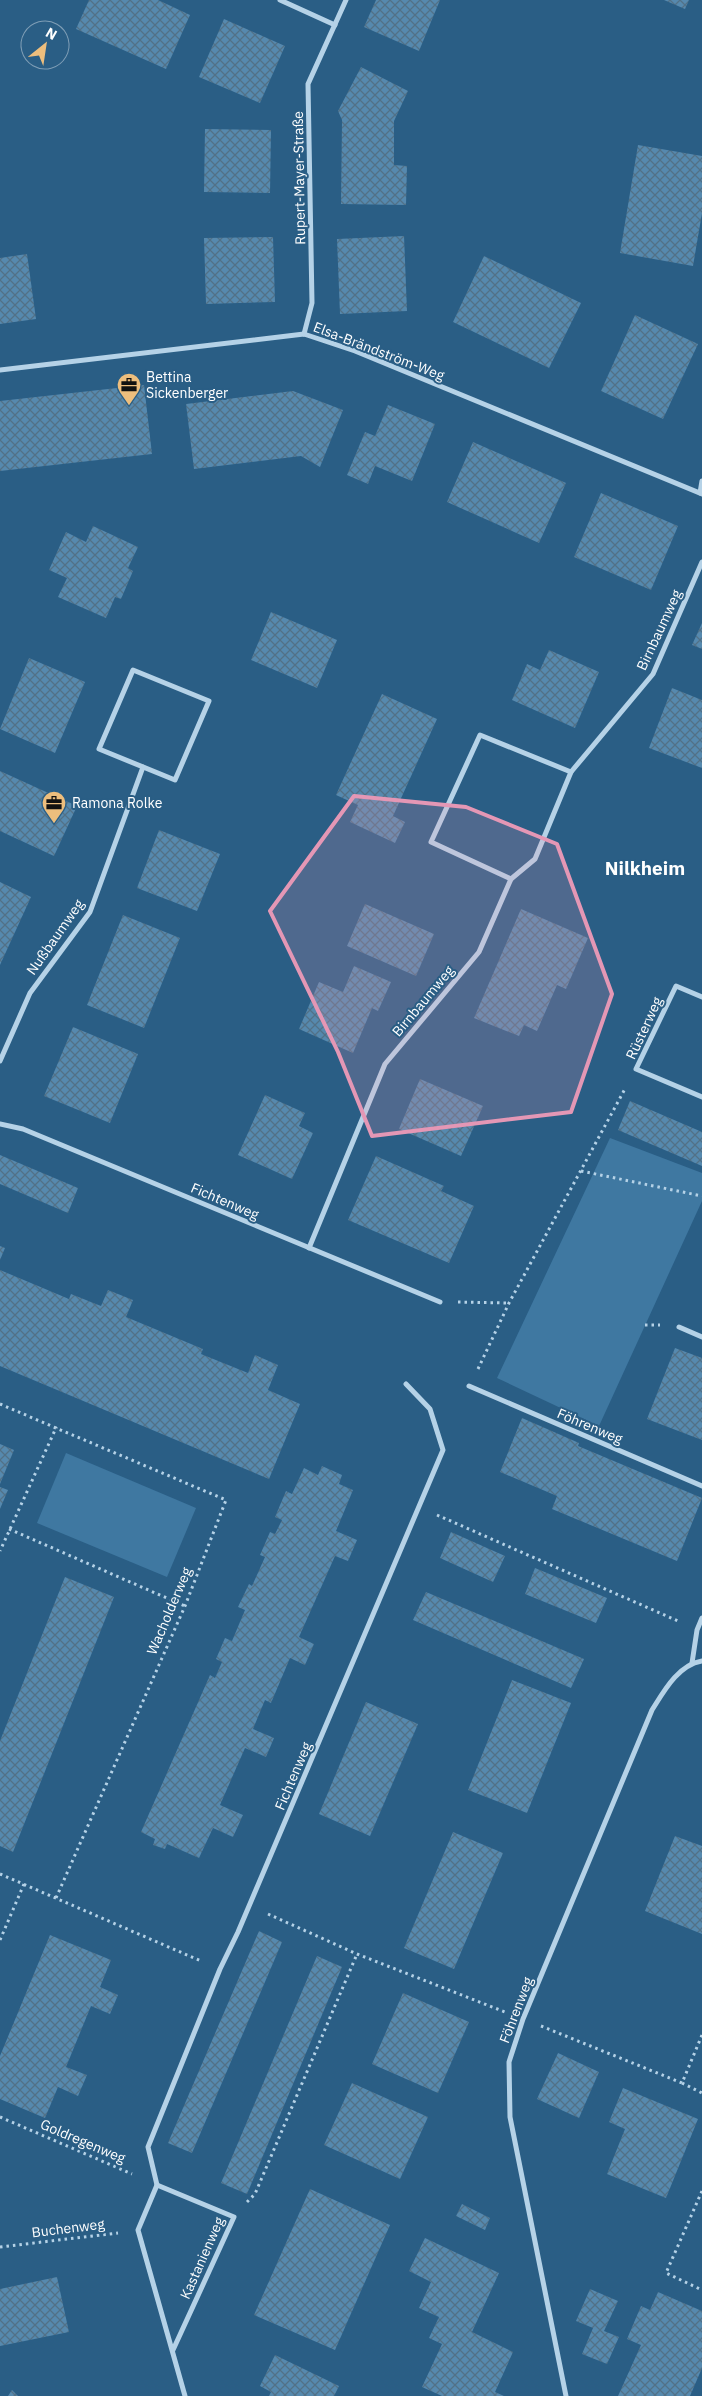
<svg xmlns="http://www.w3.org/2000/svg" width="702" height="2396" font-family="'IBM Plex Sans',sans-serif">
  <style>
    .green { fill: #3f78a1 }
    .building { fill: url(#building-cross-hatch) }
    .lines { fill: none; stroke-linecap: round; stroke-linejoin: round }
    .path { stroke: #b5d2e7; stroke-width: 3; stroke-dasharray: 2.5 4; stroke-linecap: butt }
    .street { stroke: #b5d2e7; stroke-width: 5 }
    .marked { fill: #e497b5; fill-opacity: 0.2; stroke: #e497b5; stroke-width: 4; stroke-linejoin: round }
    .labels { text-anchor: middle; dominant-baseline: central; stroke-width: 4; stroke-linejoin: round; paint-order: stroke }
    .street-label { font-size: 14px; fill: #fff; stroke: #2a5e85 }
    .poi-label { font-size: 14px; fill: #fff; stroke: #2a5e85; text-anchor: start }
    .district-label { font-size: 19px; font-weight: bold; fill: #fff; stroke: #2a5e85 }
  </style>
  <defs>
    <pattern id="building-cross-hatch" width="8" height="8" patternUnits="userSpaceOnUse" patternTransform="scale(1.25)"><rect width="8" height="8" fill="#5689ae"/><path d="M0 0l8 8M0 8l8-8" fill="none" stroke="#527187"/></pattern>
  </defs>
  <rect width="100%" height="100%" fill="#2a5e85"/>
  <!-- green -->
  <g class="green">
    <polygon points="610,1138 702,1173 702,1201 599,1426 497,1378"/>
    <polygon points="66,1453 196,1508 167,1577 37,1523"/>
  </g>
  <!-- building -->
  <g class="building">
    <polygon points="89,0 158,0 190,15 166,69 76,29"/>
    <polygon points="376,0 440,0 419,51 364,27"/>
    <polygon points="664,0 689,0 685,9"/>
    <polygon points="224,19 285,46 260,103 199,77"/>
    <polygon points="361,67 408,91 394,121 394,165 407,166 406,205 341,204 342,120 338,111"/>
    <polygon points="205,129 271,130 270,193 204,192"/>
    <polygon points="638,145 702,156 702,213 693,266 620,253"/>
    <polygon points="404,236 407,311 340,314 337,239"/>
    <polygon points="273,237 275,302 206,304 204,238"/>
    <polygon points="27,254 36,319 0,324 0,258"/>
    <polygon points="484,256 581,303 549,368 453,322"/>
    <polygon points="635,315 698,344 663,419 601,391"/>
    <polygon points="144,385 152,454 0,471 0,401"/>
    <polygon points="293,391 343,410 320,467 301,456 194,469 186,404"/>
    <polygon points="388,405 435,424 412,481 375,466 368,484 347,475 365,432 375,436"/>
    <polygon points="473,442 566,483 539,543 447,502"/>
    <polygon points="601,493 678,526 651,590 574,557"/>
    <polygon points="93,526 138,547 128,568 133,571 121,599 115,597 106,618 58,597 67,578 49,570 66,532 86,542"/>
    <polygon points="271,612 337,640 317,688 251,660"/>
    <polygon points="702,623 702,649 692,645"/>
    <polygon points="549,650 599,672 575,728 512,700 527,664 540,670"/>
    <polygon points="29,658 85,682 55,753 0,729"/>
    <polygon points="672,688 702,700 702,768 649,748"/>
    <polygon points="382,694 437,719 393,816 405,822 395,843 350,822 358,805 336,795"/>
    <polygon points="0,771 77,806 54,856 0,831"/>
    <polygon points="159,830 220,854 197,911 137,888"/>
    <polygon points="0,882 31,897 0,965"/>
    <polygon points="365,904 434,934 416,976 347,946"/>
    <polygon points="521,909 588,938 566,989 557,985 537,1031 524,1025 519,1036 474,1018"/>
    <polygon points="123,915 180,938 144,1028 87,1005"/>
    <polygon points="354,966 391,982 378,1011 372,1008 353,1053 299,1029 319,982 343,992"/>
    <polygon points="73,1027 138,1054 110,1123 44,1096"/>
    <polygon points="420,1079 483,1106 461,1156 399,1129"/>
    <polygon points="265,1095 305,1113 299,1126 313,1133 292,1179 238,1155"/>
    <polygon points="630,1101 702,1132 702,1166 618,1130"/>
    <polygon points="0,1155 78,1188 68,1213 0,1184"/>
    <polygon points="376,1156 444,1186 441,1191 474,1206 449,1263 348,1220"/>
    <polygon points="0,1246 5,1248 0,1260"/>
    <polygon points="0,1270 69,1299 71,1294 101,1306 108,1290 133,1300 126,1317 203,1349 201,1354 248,1373 255,1355 278,1365 268,1390 300,1404 269,1479 0,1366"/>
    <polygon points="675,1348 702,1358 702,1440 647,1419"/>
    <polygon points="522,1418 579,1443 578,1446 702,1498 677,1561 552,1509 557,1496 500,1472"/>
    <polygon points="0,1444 14,1450 0,1484"/>
    <polygon points="322,1466 342,1475 339,1484 353,1490 336,1531 357,1540 348,1561 335,1556 299,1637 314,1644 305,1665 290,1658 271,1703 265,1700 253,1729 274,1738 266,1757 245,1748 220,1805 243,1815 233,1837 213,1828 199,1858 167,1844 165,1849 153,1845 155,1839 141,1832 210,1675 215,1678 222,1662 216,1659 225,1638 232,1641 245,1610 238,1607 249,1584 252,1586 265,1557 260,1555 270,1532 275,1534 282,1520 275,1517 286,1491 292,1494 304,1468 318,1475"/>
    <polygon points="0,1487 8,1490 0,1509"/>
    <polygon points="451,1532 505,1556 493,1582 440,1558"/>
    <polygon points="535,1568 607,1598 596,1623 525,1594"/>
    <polygon points="65,1577 114,1597 13,1852 0,1846 0,1741"/>
    <polygon points="426,1592 584,1659 571,1688 413,1620"/>
    <polygon points="512,1680 571,1703 527,1813 468,1790"/>
    <polygon points="366,1702 418,1724 370,1836 319,1814"/>
    <polygon points="453,1832 503,1853 454,1969 404,1948"/>
    <polygon points="675,1836 702,1846 702,1934 645,1911"/>
    <polygon points="259,1931 282,1942 192,2153 168,2143"/>
    <polygon points="50,1935 111,1960 100,1987 118,1995 110,2014 91,2006 66,2067 87,2075 78,2096 58,2087 45,2118 0,2099 0,2056"/>
    <polygon points="317,1956 342,1967 247,2194 221,2183"/>
    <polygon points="403,1993 469,2022 438,2093 372,2064"/>
    <polygon points="558,2053 599,2072 579,2118 537,2099"/>
    <polygon points="352,2083 428,2117 400,2179 324,2145"/>
    <polygon points="623,2088 698,2119 666,2198 607,2174 625,2129 609,2122"/>
    <polygon points="310,2189 390,2225 335,2350 254,2315"/>
    <polygon points="462,2204 490,2218 485,2230 456,2216"/>
    <polygon points="425,2238 499,2273 472,2332 513,2352 495,2392 504,2396 442,2396 422,2387 442,2344 429,2338 439,2317 419,2308 431,2282 409,2271"/>
    <polygon points="57,2277 69,2332 0,2346 0,2289"/>
    <polygon points="590,2289 618,2301 604,2331 619,2337 607,2364 582,2354 593,2328 576,2321"/>
    <polygon points="658,2292 702,2311 702,2368 690,2396 618,2396 641,2345 627,2339 641,2306 650,2310"/>
    <polygon points="275,2355 339,2386 334,2396 269,2396 271,2392 260,2386"/>
    <polygon points="12,2390 18,2396 8,2396"/>
  </g>
  <g class="lines">
    <!-- path -->
    <g class="path">
      <polyline points="581,1171 702,1196"/>
      <polyline points="458,1302 509,1303"/>
      <polyline points="645,1325 660,1325"/>
      <polyline points="478,1369 509,1303 626,1087"/>
      <polyline points="0,1404 56,1428 0,1551"/>
      <polyline points="437,1515 678,1621"/>
      <polyline points="9,1529 185,1606"/>
      <polyline points="0,1874 201,1961"/>
      <polyline points="56,1898 185,1606 226,1500 56,1428"/>
      <polyline points="268,1914 357,1954 505,2012"/>
      <polyline points="0,1940 24,1884"/>
      <polyline points="541,2026 682,2083"/>
      <polyline points="702,2035 682,2083 702,2093"/>
      <polyline points="0,2117 132,2174"/>
      <polyline points="702,2191 666,2273 702,2290"/>
      <polyline points="247,2202 255,2194 357,1954"/>
      <polyline points="0,2247 118,2233"/>
    </g>
    <!-- street -->
    <g class="street">
      <polyline points="280,0 335,25"/>
      <polyline points="304,334 312,303 308,84 346,0"/>
      <polyline points="0,370 304,334 355,351 702,494"/>
      <polyline points="700,493 702,481"/>
      <polygon points="133,670 209,701 175,780 99,749"/>
      <polyline points="511,879 431,842 480,735 571,772"/>
      <polyline points="702,997 676,986 636,1069 702,1097"/>
      <polyline points="0,1061 30,993 90,912 143,767"/>
      <polyline points="0,1124 23,1129 440,1302"/>
      <polyline points="309,1248 385,1064 479,952 511,879 535,859 571,772 653,674 702,562"/>
      <polyline points="679,1327 702,1337"/>
      <polyline points="469,1386 702,1486"/>
      <polyline points="692,1663 697,1630 702,1618"/>
      <polyline points="157,2185 148,2147 220,1969 238,1932 443,1450 430,1409 406,1384"/>
      <polyline points="173,2350 234,2217 157,2185 138,2230 185,2396"/>
      <path d="M566 2396 510 2117 509 2062 523 2019 652 1710C664 1691 678 1665 702 1661"/>
    </g>
  </g>
  <!-- marked area -->
  <path class="marked" d="M354 796 466 807 557 844 612 994 571 1112 372 1136 338 1052 270 911Z"/>
  <!-- icons -->
  <defs>
    <symbol id="office-pin" viewBox="-11 -11 22 30"><path d="M0 17L-7.5 6A9.5 9.5 0 1 1 7.5 6Z" fill="#edbe7d" stroke="#2a5e85"/><path d="M-6-3h4V-5.5h4V-3h4V5H-6ZM-1-4.5V-3h2v-1.5ZM-6 0V1H6V0Z" fill="#111"/></symbol>
  </defs>
  <g fill-rule="evenodd">
    <use href="#office-pin" x="115" y="371" width="28" height="38"/>
    <use href="#office-pin" x="40" y="789" width="28" height="38"/>
  </g>
  <g class="labels">
    <!-- street labels -->
    <g class="street-label">
      <text transform="translate(299 178) rotate(-91)">Rupert-Mayer-Straße</text>
      <text transform="translate(379 351) rotate(21)">Elsa-Brändström-Weg</text>
      <text transform="translate(659 630) rotate(-65)">Birnbaumweg</text>
      <text transform="translate(55 937) rotate(-55)">Nußbaumweg</text>
      <text transform="translate(423 1001) rotate(-50)">Birnbaumweg</text>
      <text transform="translate(644 1028) rotate(-65)">Rüsterweg</text>
      <text transform="translate(225 1201) rotate(23)">Fichtenweg</text>
      <text transform="translate(590 1426) rotate(23)">Föhrenweg</text>
      <text transform="translate(169 1611) rotate(-67)">Wacholderweg</text>
      <text transform="translate(293 1776) rotate(-67)">Fichtenweg</text>
      <text transform="translate(516 2010) rotate(-69)">Föhrenweg</text>
      <text transform="translate(83 2141) rotate(23)">Goldregenweg</text>
      <text transform="translate(68 2228) rotate(-7)">Buchenweg</text>
      <text transform="translate(202 2258) rotate(-66)">Kastanienweg</text>
    </g>
    <!-- poi labels -->
    <g class="poi-label">
      <text x="146" y="377">Bettina<tspan x="146" dy="16">Sickenberger</tspan></text>
      <text x="72" y="803">Ramona Rolke</text>
    </g>
    <!-- district labels -->
    <g class="district-label">
      <text x="645" y="868">Nilkheim</text>
    </g>
  </g>
  <!-- north arrow -->
  <g transform="translate(45 45) rotate(30)"><circle r="24" fill="#2a5e85" stroke="#7f9eb6"/>
  <path d="M0-4L9 19L0 12L-9 19Z" fill="#edbe7d"/>
  <text y="-8" font-size="14" font-weight="bold" text-anchor="middle" fill="#ffffff">N</text>
  </g>
</svg>
